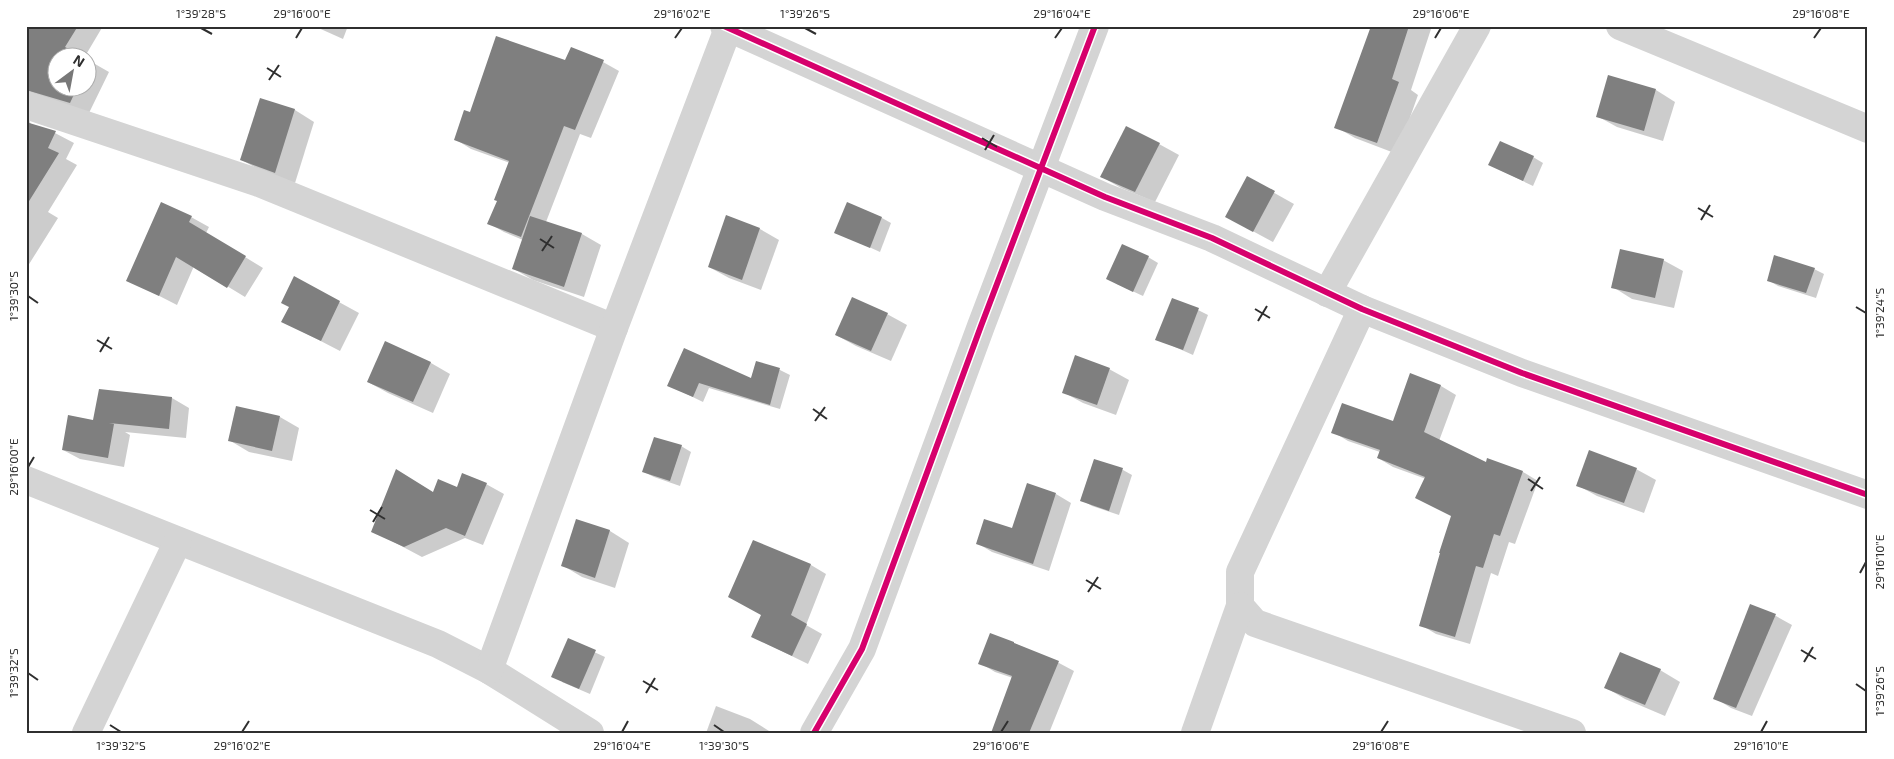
<svg xmlns="http://www.w3.org/2000/svg" width="1894" height="759" font-family="'Exo 2',sans-serif">
  <style>
    .shadow { fill: #0003 }
    .building { fill: #7f7f7f }
    .lines { fill: none; stroke-linecap: round; stroke-linejoin: round }
    .street { stroke: #d4d4d4; stroke-width: 28 }
    .cycleway-casing { stroke: #fff; stroke-width: 9 }
    .cycleway { stroke: #d6006c; stroke-width: 6 }
    .ticks { fill: none; stroke: #2f2f2f; stroke-width: 2 }
    .neatline { fill: none; stroke: #2f2f2f; stroke-width: 2 }
    .ticks-label { font-size: 12px; text-anchor: middle; fill: #2f2f2f }
  </style>
  <rect width="100%" height="100%" fill="#fff"/>
  <!-- shadow -->
  <g class="shadow">
    <polygon points="34,26 103,26 84,58 58,58 58,88 88,88 88,60 109,72 89,113 29,119 31,125 55,133 74,143 66,159 77,165 48,212 58,218 26,269 26,30"/>
    <polygon points="314,26 348,26 343,39"/>
    <polygon points="801,26 811,26 810,30"/>
    <polygon points="1373,26 1432,26 1411,90 1418,95 1397,154 1355,138 1336,127"/>
    <polygon points="566,62 603,62 619,71 591,138 580,134 546,222 582,234 601,245 584,297 533,280 514,269 523,240 504,232 488,223 499,201 510,163 471,149 455,139 471,113"/>
    <polygon points="1656,90 1675,102 1663,141 1617,127 1597,116"/>
    <polygon points="261,100 295,110 314,122 295,183 261,171 242,160"/>
    <polygon points="1159,144 1179,155 1155,202 1121,188 1102,177"/>
    <polygon points="1533,157 1543,163 1533,186 1500,170"/>
    <polygon points="1248,178 1294,204 1273,242 1247,228"/>
    <polygon points="191,217 209,227 206,233 263,268 245,297 194,266 177,305 128,280"/>
    <polygon points="726,217 760,229 779,240 761,290 729,278 709,267"/>
    <polygon points="882,218 891,223 880,252 836,232"/>
    <polygon points="1148,257 1158,263 1143,296 1117,284"/>
    <polygon points="1663,260 1683,271 1674,308 1632,299 1613,287"/>
    <polygon points="1814,269 1824,274 1816,298 1778,286 1768,280"/>
    <polygon points="295,278 359,313 340,351 282,321 290,307"/>
    <polygon points="1198,310 1208,315 1193,355 1157,339"/>
    <polygon points="887,314 907,325 891,361 856,346 836,335"/>
    <polygon points="385,343 431,363 450,374 433,413 388,393 368,382"/>
    <polygon points="756,363 780,370 790,375 780,409 709,388 703,402 668,385 751,379"/>
    <polygon points="1109,369 1129,380 1116,415 1083,403 1063,392"/>
    <polygon points="1411,375 1441,386 1456,395 1439,441 1487,463 1488,460 1523,472 1538,481 1515,544 1509,542 1498,576 1491,573 1470,644 1436,634 1421,625 1453,517 1426,479 1393,467 1378,458 1380,452 1348,441 1333,432 1394,422"/>
    <polygon points="100,391 172,398 189,408 186,438 125,432 130,435 124,467 80,459 63,450 94,421"/>
    <polygon points="280,417 299,428 292,461 249,452 229,440"/>
    <polygon points="681,446 691,452 680,486 654,477 644,472"/>
    <polygon points="1095,460 1123,470 1132,475 1119,515 1092,506 1082,500"/>
    <polygon points="1636,469 1656,480 1644,513 1597,496 1577,485"/>
    <polygon points="486,484 504,494 483,545 465,538 422,557 373,531 434,493"/>
    <polygon points="1056,494 1071,503 1049,571 992,552 977,543 1013,530"/>
    <polygon points="577,521 610,531 629,543 615,588 582,577 562,565"/>
    <polygon points="754,542 811,565 826,574 806,625 822,634 808,664 753,637 763,615"/>
    <polygon points="1751,606 1776,616 1792,625 1752,716 1731,708 1715,698"/>
    <polygon points="568,640 605,657 590,694 562,682"/>
    <polygon points="1014,643 1059,663 1074,671 1049,733 993,733 1013,678 995,672 980,663"/>
    <polygon points="1660,670 1680,682 1665,716 1625,699 1605,687"/>
    <polygon points="716,706 750,719 769,731 769,733 706,733"/>
  </g>
  <!-- building -->
  <g class="building">
    <polygon points="26,26 78,26 65,47 85,58 58,58 58,88 77,88 70,103 26,90"/>
    <polygon points="1371,26 1409,26 1392,79 1399,82 1377,143 1334,128"/>
    <polygon points="496,36 565,60 571,47 604,60 575,130 564,126 521,237 487,224 497,201 494,200 509,161 454,140 464,110 470,112"/>
    <polygon points="1608,75 1656,89 1644,131 1596,117"/>
    <polygon points="260,98 295,109 275,173 240,160"/>
    <polygon points="26,122 56,131 48,148 59,153 26,206"/>
    <polygon points="1126,126 1160,143 1135,192 1100,177"/>
    <polygon points="1500,141 1534,156 1523,181 1488,165"/>
    <polygon points="1247,176 1275,191 1253,232 1225,217"/>
    <polygon points="161,202 192,216 189,222 246,256 227,288 176,257 159,296 126,281"/>
    <polygon points="847,202 882,217 870,248 834,233"/>
    <polygon points="726,215 760,228 742,280 708,267"/>
    <polygon points="530,216 582,233 564,287 512,269"/>
    <polygon points="1122,244 1149,256 1133,292 1106,279"/>
    <polygon points="1620,249 1664,259 1655,298 1611,288"/>
    <polygon points="1774,255 1815,268 1806,293 1767,281"/>
    <polygon points="294,276 340,301 321,341 281,322 289,307 281,303"/>
    <polygon points="852,297 888,313 871,351 835,335"/>
    <polygon points="1172,298 1199,308 1183,350 1155,340"/>
    <polygon points="385,341 431,362 413,402 367,382"/>
    <polygon points="684,348 751,378 756,361 780,368 770,405 699,383 693,397 667,386"/>
    <polygon points="1075,355 1110,368 1097,405 1062,393"/>
    <polygon points="1410,373 1441,385 1424,432 1486,462 1487,458 1523,471 1500,536 1494,534 1483,568 1476,566 1455,637 1419,626 1440,553 1439,553 1451,516 1415,498 1425,477 1377,458 1380,450 1331,433 1342,403 1393,421"/>
    <polygon points="99,389 172,397 169,429 109,423 114,424 108,458 62,450 68,415 93,420"/>
    <polygon points="236,406 280,416 272,451 228,441"/>
    <polygon points="654,437 682,445 670,481 642,472"/>
    <polygon points="1589,450 1637,468 1624,503 1576,486"/>
    <polygon points="1094,459 1123,468 1109,511 1080,501"/>
    <polygon points="396,469 433,492 438,479 457,487 462,473 487,483 465,536 446,528 404,547 371,532"/>
    <polygon points="1027,483 1056,493 1033,564 976,544 984,519 1012,528"/>
    <polygon points="576,519 610,530 595,578 561,566"/>
    <polygon points="753,540 811,564 791,615 807,624 792,656 751,637 761,615 728,597"/>
    <polygon points="1750,604 1776,614 1736,708 1713,699"/>
    <polygon points="990,633 1014,642 1014,643 1059,661 1029,733 991,733 1012,676 978,664"/>
    <polygon points="568,638 596,650 579,689 551,677"/>
    <polygon points="1620,652 1661,669 1645,705 1604,688"/>
  </g>
  <g class="lines">
    <!-- street -->
    <g class="street">
      <polyline points="724,26 1105,197 1212,238 1362,309 1522,373 1868,495"/>
      <polyline points="1620,26 1868,129"/>
      <polyline points="26,105 259,183 614,328"/>
      <polyline points="1327,293 1477,26"/>
      <polyline points="1362,309 1240,572 1240,606 1255,623 1572,733"/>
      <polyline points="26,480 438,644 489,670 590,733"/>
      <polyline points="489,670 614,328 729,26"/>
      <polyline points="86,733 178,541"/>
      <polyline points="814,733 862,649 981,326 1095,26"/>
      <polyline points="1195,733 1240,606"/>
    </g>
    <defs>
      <g id="cycleway">
        <polyline points="724,26 1105,197 1212,238 1362,309 1522,373 1868,495"/>
        <polyline points="814,733 862,649 981,326 1095,26"/>
      </g>
    </defs>
    <!-- cycleway casing -->
    <use href="#cycleway" class="cycleway-casing"/>
    <!-- cycleway -->
    <use href="#cycleway" class="cycleway"/>
  </g>
  <!-- ticks -->
  <path class="ticks" d="M201 28 212 34M805 28 816 34M296 38 302 28M675 38 682 28M1055 38 1062 28M1435 38 1441 28M1814 38 1821 28M267 68 281 77M269 80 279 65M982 138 997 147M985 150 994 135M1698 208 1713 217M1701 220 1710 205M540 239 554 248M542 251 552 236M28 296 38 303M1856 307 1866 313M1255 309 1270 318M1258 321 1267 306M97 340 112 349M100 352 109 337M813 409 827 419M815 421 825 407M28 467 34 457M1528 479 1543 489M1531 491 1540 477M370 510 385 519M373 522 382 507M1860 573 1866 562M1086 580 1101 589M1088 592 1098 577M1801 650 1816 659M1804 662 1813 647M28 673 38 680M643 681 658 690M1856 684 1866 691M646 693 655 678M110 725 121 732M714 725 724 732M242 732 249 721M622 732 628 721M1001 732 1008 721M1381 732 1388 721M1761 732 1767 721"/>
  <!-- border -->
  <rect width="1894" height="759" fill="none" stroke="#ffffff" stroke-width="55"/>
  <!-- north arrow -->
  <g transform="translate(72 72) rotate(32)"><circle r="24" fill="#ffffff" stroke="#acacac"/>
  <path d="M0-4L9 19L0 12L-9 19Z" fill="#787878"/>
  <text y="-8" font-size="14" font-weight="bold" text-anchor="middle" fill="#2f2f2f">N</text>
  </g>
  <rect x="28" y="28" width="1838" height="704" class="neatline"/>
  <g class="ticks-label">
    <text x="201" y="18">1°39'28"S</text>
    <text x="302" y="18">29°16'00"E</text>
    <text x="682" y="18">29°16'02"E</text>
    <text x="805" y="18">1°39'26"S</text>
    <text x="1062" y="18">29°16'04"E</text>
    <text x="1441" y="18">29°16'06"E</text>
    <text x="1821" y="18">29°16'08"E</text>
    <text transform="translate(14 296) rotate(-90)" y="4">1°39'30"S</text>
    <text transform="translate(1880 313) rotate(-90)" y="4">1°39'24"S</text>
    <text transform="translate(14 467) rotate(-90)" y="4">29°16'00"E</text>
    <text transform="translate(1880 562) rotate(-90)" y="4">29°16'10"E</text>
    <text transform="translate(14 673) rotate(-90)" y="4">1°39'32"S</text>
    <text transform="translate(1880 691) rotate(-90)" y="4">1°39'26"S</text>
    <text x="121" y="750">1°39'32"S</text>
    <text x="242" y="750">29°16'02"E</text>
    <text x="622" y="750">29°16'04"E</text>
    <text x="724" y="750">1°39'30"S</text>
    <text x="1001" y="750">29°16'06"E</text>
    <text x="1381" y="750">29°16'08"E</text>
    <text x="1761" y="750">29°16'10"E</text>
  </g>
</svg>
